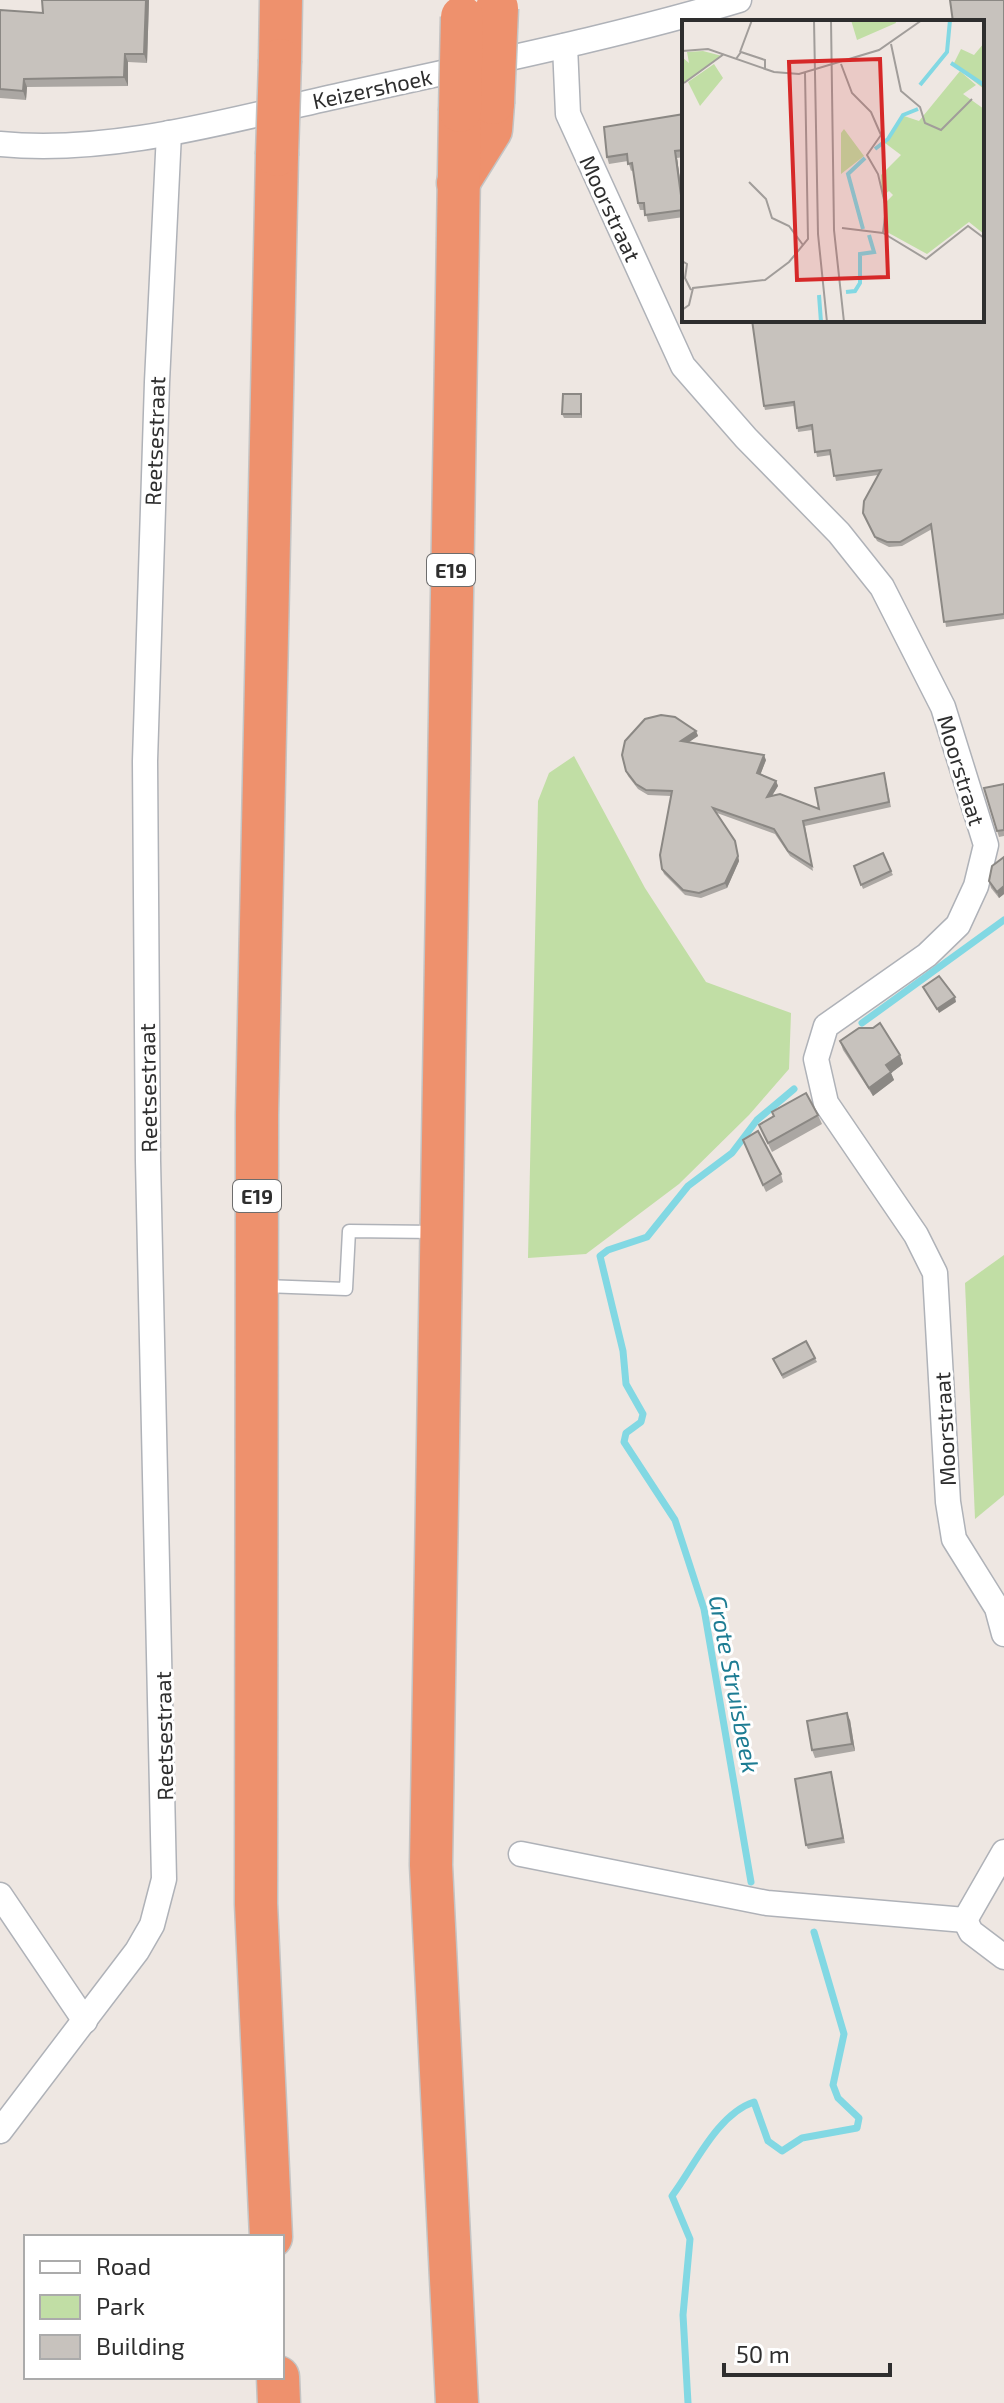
<svg xmlns="http://www.w3.org/2000/svg" width="1004" height="2403" font-family="'Exo 2',sans-serif">
  <style>
    .green { fill: #c1dea5 }
    .lines { fill: none; stroke-linecap: round; stroke-linejoin: round }
    .stream { stroke: #82d8e3; stroke-width: 7 }
    .lane-casing { stroke: #afb2b8; stroke-width: 15 }
    .street-casing { stroke: #afb2b8; stroke-width: 27 }
    .highway-casing { stroke: #c4c4c4; stroke-width: 45 }
    .lane { stroke: #fff; stroke-width: 12 }
    .street { stroke: #fff; stroke-width: 24 }
    .highway { stroke: #ee916d; stroke-width: 42 }
    .highway-bridge-casing { stroke: #c4c4c4; stroke-width: 45; stroke-linecap: butt }
    .highway-bridge { stroke: #ee916d; stroke-width: 42 }
    .wall { fill: #aba7a3 }
    .shaded-wall { fill: #8b8884 }
    .building { fill: #c7c2bd; stroke: #8b8884; stroke-width: 2 }
    .labels { text-anchor: middle; dominant-baseline: central; stroke-width: 6; stroke-linejoin: round; paint-order: stroke }
    .shield { fill: #fff; stroke: #6d6d6d; stroke-width: 2 }
    .shield-label { font-size: 20px; font-weight: bold; fill: #2e2e2e }
    .street-label { font-size: 22px; fill: #2e2e2e; stroke: #fff }
    .water-label { font-size: 24px; font-style: italic; fill: #1d7c93; stroke: #fff }
    .inset-river { fill: none; stroke: #82d8e3; stroke-width: 4 }
    .inset-road { fill: none; stroke: #a19d9a; stroke-width: 2 }
    .view { fill: #d62828; fill-opacity: 0.15; stroke: #d62828; stroke-width: 4 }
    .inset-edge { fill: none; stroke: #2e2e2e; stroke-width: 4 }
  </style>
  <rect width="100%" height="100%" fill="#eee7e2"/>
  <!-- green -->
  <g class="green">
    <polygon points="574,756 645,888 706,982 791,1013 789,1069 749,1115 679,1184 586,1254 528,1258 538,801 549,773"/>
    <polygon points="1004,1255 1004,1495 975,1519 965,1283"/>
  </g>
  <g class="lines">
    <!-- stream -->
    <g class="stream">
      <polyline points="862,1023 1004,920"/>
      <polyline points="751,1882 704,1609 675,1520 624,1442 626,1433 641,1422 643,1414 626,1384 623,1351 600,1256 608,1250 647,1237 688,1186 732,1153 757,1120 794,1089"/>
      <path d="M688 2403 683 2315 690 2239 672 2196C694 2167 717 2114 754 2102L768 2141 782 2151 802 2138 857 2128 859 2118 838 2098 833 2085 844 2034 814 1932"/>
    </g>
    <defs>
      <polyline id="lane" points="264,1286 346,1289 349,1231 435,1232"/>
      <g id="street">
        <polyline points="565,46 568,114 683,366 746,438 839,533 882,587 943,707 986,845 976,886 958,925 927,955 826,1026 816,1059 826,1103 916,1235 935,1273 948,1502 954,1539 997,1608 1004,1634"/>
        <path d="M0 144C114 155 232 119 342 95 475 65 609 39 739 0"/>
        <polyline points="521,1854 767,1903 965,1920"/>
        <polyline points="0,1895 85,2021"/>
        <polyline points="965,1920 1004,1852"/>
        <polyline points="965,1920 971,1932 1004,1957"/>
        <polyline points="0,2131 137,1951 152,1925 164,1879 148,1161 145,761 157,382 169,133"/>
      </g>
      <g id="highway">
        <polyline points="280,60 281,0"/>
        <polyline points="458,183 491,130 493,103"/>
        <polyline points="271,2237 256,1904 257,1115 277,155"/>
        <polyline points="278,2377 279,2403"/>
        <polyline points="457,2403 431,1865 460,111"/>
      </g>
    </defs>
    <!-- lane casing -->
    <use href="#lane" class="lane-casing"/>
    <!-- street casing -->
    <use href="#street" class="street-casing"/>
    <!-- highway casing -->
    <use href="#highway" class="highway-casing"/>
    <!-- lane -->
    <use href="#lane" class="lane"/>
    <!-- street -->
    <use href="#street" class="street"/>
    <!-- highway -->
    <use href="#highway" class="highway"/>
    <defs>
      <g id="highway-bridge">
        <polyline points="493,103 497,8"/>
        <polyline points="460,111 462,17"/>
        <polyline points="277,155 280,60"/>
      </g>
    </defs>
    <!-- highway-bridge casing -->
    <use href="#highway-bridge" class="highway-bridge-casing"/>
    <!-- highway-bridge -->
    <use href="#highway-bridge" class="highway-bridge"/>
  </g>
  <!-- wall -->
  <g class="wall">
    <polygon points="42,0 149,0 147,63 128,62 128,86 27,87 26,100 0,98 0,10 43,13"/>
    <polygon points="1004,0 1004,619 946,627 932,529 902,546 889,547 877,541 863,513 878,475 836,481 831,455 817,457 812,430 798,432 794,406 765,410 764,406 982,320"/>
    <polygon points="684,114 684,157 677,158 684,206 684,217 648,222 645,210 640,210 638,203 633,170 631,171 628,161 609,164 607,157"/>
    <polygon points="581,394 582,399 582,418 564,418 562,414"/>
    <polygon points="696,731 698,736 689,742 766,760 760,775 776,781 778,786 772,796 819,809 884,773 891,807 805,826 813,871 790,856 775,834 717,813 735,841 739,861 727,888 701,898 685,895 664,874 662,869 671,796 648,795 638,789 628,776 626,771"/>
    <polygon points="1004,784 1004,836 999,837 984,788"/>
    <polygon points="1004,857 1004,894 999,898 991,888 989,881"/>
    <polygon points="854,866 891,871 893,875 863,889"/>
    <polygon points="840,1041 900,1055 903,1064 891,1073 894,1080 873,1096 843,1050"/>
    <polygon points="818,1115 822,1124 772,1152 759,1125"/>
    <polygon points="746,1148 781,1174 783,1182 766,1192"/>
    <polygon points="815,1358 817,1362 783,1379 775,1363"/>
    <polygon points="850,1720 855,1751 815,1758 812,1750"/>
    <polygon points="831,1772 845,1843 808,1849 806,1845"/>
  </g>
  <!-- shaded-wall -->
  <g class="shaded-wall">
    <polygon points="146,0 149,0 147,63 144,54"/>
    <polygon points="125,54 128,62 128,86 124,77"/>
    <polygon points="24,79 27,87 26,100 23,91"/>
    <polygon points="675,151 677,158 684,213 683,210"/>
    <polygon points="581,394 582,399 582,418 581,414"/>
    <polygon points="696,731 698,736 683,746 681,741"/>
    <polygon points="764,755 766,760 759,778 757,773"/>
    <polygon points="776,781 778,786 768,802 767,797"/>
    <polygon points="735,841 739,861 727,888 725,883"/>
    <polygon points="1004,886 1004,894 999,898 997,892"/>
    <polygon points="955,997 956,1002 939,1013 937,1009"/>
    <polygon points="900,1055 903,1064 891,1073 894,1080 873,1096 869,1088 886,1065"/>
    <polygon points="847,1713 850,1720 855,1751 852,1744"/>
  </g>
  <!-- building -->
  <g class="building">
    <polygon points="42,0 146,0 144,54 125,54 124,77 24,79 23,91 0,89 0,10 43,13"/>
    <polygon points="950,0 1004,0 1004,614 944,622 931,524 900,542 887,542 875,537 863,513 864,501 881,470 834,476 830,450 815,452 812,425 797,428 794,402 764,406 752,320 982,320 982,22 953,22"/>
    <polygon points="684,114 684,150 675,151 683,210 645,215 644,203 638,203 632,163 628,164 627,154 607,157 604,127"/>
    <polygon points="563,394 581,394 581,414 562,414"/>
    <polygon points="661,715 675,717 696,731 681,741 764,755 757,773 776,781 767,797 780,794 819,809 815,788 884,773 889,802 803,821 812,866 788,851 774,829 713,808 735,841 738,856 725,883 699,893 683,890 662,869 660,855 672,791 646,790 636,784 626,771 622,755 625,741 645,719"/>
    <polygon points="1004,784 1004,830 997,831 984,788"/>
    <polygon points="883,853 891,871 861,885 854,866"/>
    <polygon points="1004,857 1004,886 997,892 989,881 992,866"/>
    <polygon points="939,976 955,997 937,1009 923,987"/>
    <polygon points="880,1023 900,1055 886,1065 891,1072 869,1088 840,1041 859,1028 873,1028"/>
    <polygon points="806,1093 818,1115 768,1143 759,1125 774,1116 772,1112"/>
    <polygon points="758,1131 781,1174 763,1185 743,1140"/>
    <polygon points="806,1341 815,1358 782,1375 773,1359"/>
    <polygon points="847,1713 852,1744 812,1750 807,1721"/>
    <polygon points="831,1772 843,1838 806,1845 795,1779"/>
  </g>
  <g class="labels">
    <!-- shield labels -->
    <g class="shield">
      <rect x="427" y="554" width="48" height="32" rx="6"/>
      <rect x="233" y="1180" width="48" height="32" rx="6"/>
    </g>
    <g class="shield-label">
      <text x="451" y="570">E19</text>
      <text x="257" y="1196">E19</text>
    </g>
    <!-- street labels -->
    <g class="street-label">
      <text transform="translate(372 88) rotate(-12)">Keizershoek</text>
      <text transform="translate(611 208) rotate(65)">Moorstraat</text>
      <text transform="translate(154 441) rotate(-88)">Reetsestraat</text>
      <text transform="translate(962 770) rotate(73)">Moorstraat</text>
      <text transform="translate(147 1088) rotate(-91)">Reetsestraat</text>
      <text transform="translate(944 1429) rotate(-93)">Moorstraat</text>
      <text transform="translate(163 1736) rotate(-91)">Reetsestraat</text>
    </g>
    <!-- water labels -->
    <g class="water-label">
      <text transform="translate(735 1684) rotate(79)">Grote Struisbeek</text>
    </g>
  </g>
  <!-- overview -->
  <g transform="translate(682 20)">
    <rect width="302" height="302" fill="#eee7e2"/>
    <path d="M169 0H213L214 3 175 20ZM302 23V69L271 45 279 29 292 35ZM21 31 40 36 2 63 0 37 7 43 5 32ZM32 44 41 58 18 86 6 62ZM278 51 294 65 281 74 302 89V214L287 202 245 234 205 212 204 182 211 175 207 171 200 177 199 155 219 135 203 123 222 96 237 101ZM162 109 182 136 159 154V113Z" fill="#c1dea5"/>
    <path class="inset-river" d="M269 43 302 65M238 65 265 32 268 0M193 129 206 119 221 95 236 89M181 209 166 154 183 138M164 272 173 271 178 263V234L192 232 187 215M137 275 139 302"/>
    <path class="inset-road" d="M132 0 136 214 145 302M149 0 152 210 162 302M209 24 219 71 238 87 243 103 259 110 290 79M0 31 26 29 92 52 117 54 197 30 240 0M58 32 70 0M54 39 59 32 83 40V49M159 44 170 73 189 92 199 115 185 135 196 154 204 188 201 213M2 63 42 34M67 162 84 179 90 198 107 206 121 225M160 208 201 213M201 213 244 239 286 206 302 218M0 241 5 244 3 258 9 270M0 290 7 285 11 268 83 260 107 242 126 219 123 53"/>
    <path class="view" d="M198 39 206 257 115 260 107 42Z"/>
    <rect width="302" height="302" class="inset-edge"/>
  </g>
  <!-- legend -->
  <rect x="24" y="2235" width="260" height="144" fill="#ffffff" stroke="#ababab" stroke-width="2"/>
  <rect x="40" y="2261" width="40" height="12" fill="#ffffff" stroke="#ababab" stroke-width="2"/>
  <text x="96" y="2275" font-size="24" fill="#2e2e2e">Road</text>
  <rect x="40" y="2295" width="40" height="24" fill="#c1dea5" stroke="#ababab" stroke-width="2"/>
  <text x="96" y="2315" font-size="24" fill="#2e2e2e">Park</text>
  <rect x="40" y="2335" width="40" height="24" fill="#c7c2bd" stroke="#ababab" stroke-width="2"/>
  <text x="96" y="2355" font-size="24" fill="#2e2e2e">Building</text>
  <!-- scale -->
  <path d="M724 2363v12h166v-12" fill="none" stroke="#2e2e2e" stroke-width="4"/>
  <text x="736" y="2363" font-size="24" fill="#2e2e2e" stroke="#ffffff" stroke-width="6" paint-order="stroke">50 m</text>
</svg>
